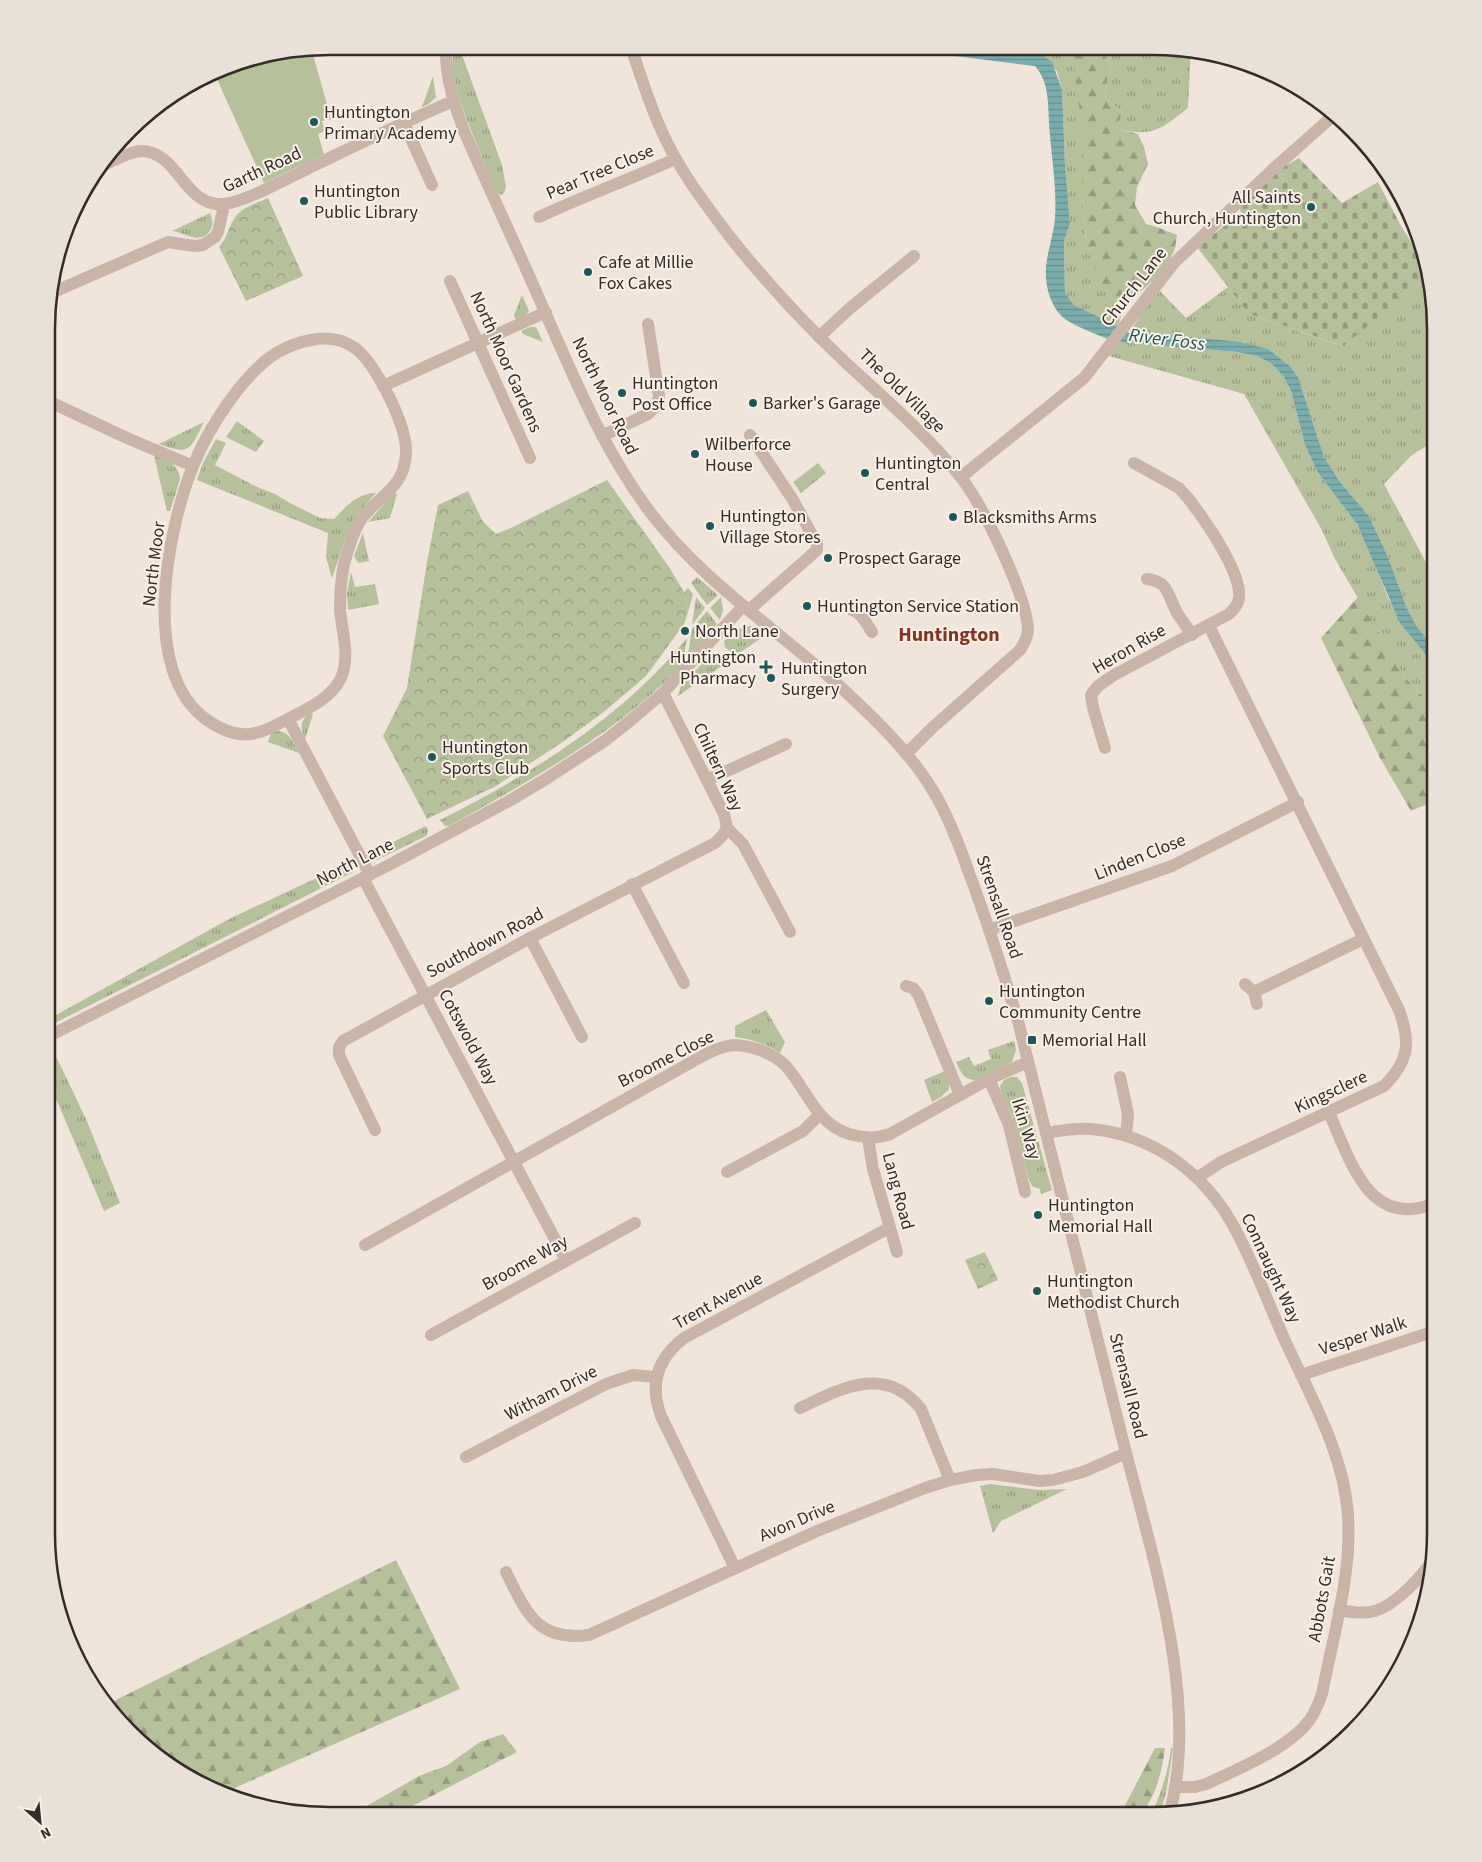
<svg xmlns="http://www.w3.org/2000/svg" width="1482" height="1862" font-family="'Source Sans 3',sans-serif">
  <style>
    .grass { fill: url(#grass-tufts) }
    .forest { fill: url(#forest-firs) }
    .cemetery { fill: url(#cemetery-stones) }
    .park { fill: url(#park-crowns) }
    .pitch { fill: #b6c09b }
    .water { fill: url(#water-rules) }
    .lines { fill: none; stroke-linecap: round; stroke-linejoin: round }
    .minor { stroke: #c9b4a7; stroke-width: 12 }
    .poi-dot { fill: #1d5757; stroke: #f9f0e7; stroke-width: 2 }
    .labels { text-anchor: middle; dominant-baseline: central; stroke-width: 4; stroke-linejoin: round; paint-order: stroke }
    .poi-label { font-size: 18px; fill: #362b27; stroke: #f9f0e7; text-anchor: start }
    .street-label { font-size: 18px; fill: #362b27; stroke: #f9f0e7 }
    .water-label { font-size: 19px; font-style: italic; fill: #1d5757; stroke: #f9f0e7 }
    .quarter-label { font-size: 20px; font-weight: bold; fill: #843221; stroke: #f9f0e7 }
    .rim { fill: none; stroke: #362b27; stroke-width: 2.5 }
  </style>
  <defs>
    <pattern id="grass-tufts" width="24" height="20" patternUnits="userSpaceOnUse" patternTransform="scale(1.25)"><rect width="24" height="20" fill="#b6c09b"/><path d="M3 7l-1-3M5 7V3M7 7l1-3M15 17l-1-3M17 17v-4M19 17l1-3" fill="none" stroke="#959c7e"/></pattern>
    <pattern id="forest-firs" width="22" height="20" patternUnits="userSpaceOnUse" patternTransform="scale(1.25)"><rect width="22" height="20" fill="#b6c09b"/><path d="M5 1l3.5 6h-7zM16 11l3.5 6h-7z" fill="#959c7e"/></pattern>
    <pattern id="cemetery-stones" width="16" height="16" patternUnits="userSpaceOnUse" patternTransform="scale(1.25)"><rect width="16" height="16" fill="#b6c09b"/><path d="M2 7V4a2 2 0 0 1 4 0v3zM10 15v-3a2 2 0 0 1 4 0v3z" fill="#959c7e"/></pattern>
    <pattern id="park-crowns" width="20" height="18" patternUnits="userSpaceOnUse" patternTransform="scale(1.25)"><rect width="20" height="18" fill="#b6c09b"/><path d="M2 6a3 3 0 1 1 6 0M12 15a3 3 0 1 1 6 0" fill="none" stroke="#959c7e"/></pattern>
    <pattern id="water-rules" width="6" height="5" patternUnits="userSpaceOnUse" patternTransform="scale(1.25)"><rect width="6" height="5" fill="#7aaead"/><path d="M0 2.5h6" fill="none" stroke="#658e8d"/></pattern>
  </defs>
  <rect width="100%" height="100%" fill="#f1e5db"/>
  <!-- grass -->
  <g class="grass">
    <polygon points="1004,48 1080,48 1075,50 1083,138 1083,199 1086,242 1109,296 1124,305 1118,327 1093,316 1074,305 1065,293 1064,241 1070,224 1065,165 1062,90 1057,71 1028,51"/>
    <path d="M1098 48 1191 49 1188 108C1160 130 1153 137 1117 129L1122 112 1105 98 1108 77 1113 65Z"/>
    <path d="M457 49 461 52 502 165 506 186 504 193 501 195 498 193C489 171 437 64 457 49Z"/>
    <polygon points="433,76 436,97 430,103 422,107"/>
    <path d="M210 213C213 220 214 226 209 232 198 245 184 232 172 231Z"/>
    <polygon points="1429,277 1436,329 1436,440 1412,455 1384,484 1436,581 1436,650 1417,627 1406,606 1388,557 1369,516 1340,482 1324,457 1298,377 1290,366 1268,349 1129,333 1158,289 1186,318 1228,287 1249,314 1342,346"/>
    <polygon points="522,295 529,311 525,316 516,320 514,315"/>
    <polygon points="530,327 536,327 543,342 523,334 521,331"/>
    <polygon points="1117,342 1237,352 1257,356 1272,364 1284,377 1291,391 1305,445 1317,471 1353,517 1368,547 1388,598 1428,657 1436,663 1436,712 1434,708 1404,676 1335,559 1322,530 1244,394 1109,356"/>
    <polygon points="237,421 264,441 256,452 226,437"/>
    <path d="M204 422C190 449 191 456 159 444Z"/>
    <path d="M216 439 226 443 215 465 255 486 275 494 290 503 320 518 334 519C346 506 358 493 376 493L357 515 346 537 332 578 326 557 328 533 197 480 203 463Z"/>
    <path d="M154 455C167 460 179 464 180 479L170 511H167Z"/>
    <polygon points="818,463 826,473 801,493 793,482"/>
    <polygon points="394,493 397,494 390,518 368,522"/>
    <polygon points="363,533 369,561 358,563 354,556"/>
    <polygon points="351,572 355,587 375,584 379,604 348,610 347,593"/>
    <polygon points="697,577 718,595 707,605 691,583"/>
    <polygon points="688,588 693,594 688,612 684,592"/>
    <polygon points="696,597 705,608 692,625"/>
    <polygon points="721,597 723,610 720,620 710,608"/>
    <polygon points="707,611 717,624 687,660 692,629"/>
    <polygon points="750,626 756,627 766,635 735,656 725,647 724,641 735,630"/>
    <path d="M687 638 684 655 678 660 682 665C617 733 531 780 449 826H445L440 820C531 774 622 718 687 638Z"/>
    <polygon points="711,655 718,656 726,663 678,696 681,685"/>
    <path d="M310 713 313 714 305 739C300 728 300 720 310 713Z"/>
    <path d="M272 731C288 729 293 741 299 753L268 742Z"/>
    <polygon points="426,826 428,831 426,836 377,860 371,859 366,855"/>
    <polygon points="353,861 353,872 47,1027 47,1020 229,919"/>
    <path d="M766 1010 785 1042 780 1053C765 1044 752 1039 735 1037V1026Z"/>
    <path d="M1014 1041 1016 1050 1012 1062 976 1080C964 1080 961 1073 956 1062L969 1057 974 1066 991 1059 988 1050Z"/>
    <polygon points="52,1048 86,1119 120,1203 104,1211 57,1101 47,1083 47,1051"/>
    <polygon points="945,1071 949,1081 949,1089 941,1097 932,1102 924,1080"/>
    <polygon points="1011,1077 1017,1077 1022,1083 1052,1190 1041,1194 1040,1189 1032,1186 1028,1177 1013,1118 1001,1092 1000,1086 1004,1080"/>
    <polygon points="990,1484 1039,1490 1067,1489 1001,1521 993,1533 980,1486"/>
    <path d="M1171 1748H1173L1166 1794 1159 1815H1151C1161 1793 1168 1773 1171 1748Z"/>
  </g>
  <!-- forest -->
  <g class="forest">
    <path d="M1080 48H1098L1113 65 1108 77 1105 98 1122 112 1117 129 1138 134 1144 147 1148 164 1137 187 1135 205 1146 224 1157 227 1177 235C1176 240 1176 246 1174 251 1165 271 1142 292 1124 305L1109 296 1094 267 1086 242 1083 199V138L1074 66 1075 50Z"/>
    <polygon points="1358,597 1404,676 1434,708 1436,712 1436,800 1411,811 1380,758 1321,638"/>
    <path d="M396 1560 460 1689 232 1789C222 1787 211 1786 202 1783 171 1772 125 1731 106 1705Z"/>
    <polygon points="503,1734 517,1752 395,1815 351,1815 419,1776 446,1766 480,1742"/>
    <path d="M1155 1748H1165C1162 1772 1156 1795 1141 1815H1120Z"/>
  </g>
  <!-- cemetery -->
  <polygon class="cemetery" points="1299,158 1342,203 1378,182 1401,226 1427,267 1429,277 1343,346 1249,314 1197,247 1241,213 1239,205 1273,173"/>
  <!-- park -->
  <g class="park">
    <path d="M268 198 303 276 246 301 219 247C227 239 228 228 234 219 240 208 257 203 268 198Z"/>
    <polygon points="607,480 669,567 684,592 688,612 684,624 646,676 605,711 564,741 496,786 427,819 383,736 407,688 427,562 438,505 468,491 483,522 496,534 511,528"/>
    <polygon points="985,1252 998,1280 978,1289 965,1260"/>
  </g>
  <!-- pitch -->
  <polygon class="pitch" points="312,51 331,119 322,121 325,131 318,134 324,154 264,183 215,75 238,61 290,53 290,55"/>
  <!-- water -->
  <g class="water">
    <path d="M932 48H1004L1042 55 1052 62 1062 90 1065 165 1070 224 1064 241 1065 293 1074 305 1118 327 1110 340C1097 334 1081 329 1068 321 1049 309 1043 280 1047 260 1049 246 1054 232 1055 218 1057 186 1051 155 1049 123 1048 103 1049 82 1035 66L955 56Z"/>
    <polygon points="1126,331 1129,333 1159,334 1239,342 1268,349 1290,366 1298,377 1324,457 1340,482 1369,516 1388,557 1406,606 1417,627 1436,650 1436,663 1428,657 1400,623 1357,524 1317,471 1305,445 1291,391 1284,377 1272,364 1257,356 1237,352 1117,342"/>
  </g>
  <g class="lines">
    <!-- minor -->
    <g class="minor">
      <path d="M446 47C445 77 454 103 464 131 489 189 516 245 541 303 573 375 602 448 650 512 704 584 782 632 847 693 878 722 910 753 932 789 948 815 959 844 969 873 987 921 1003 971 1018 1021 1053 1157 1087 1293 1120 1429 1148 1543 1202 1700 1169 1815"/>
      <path d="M631 47C641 77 650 107 664 136 680 171 704 202 727 233 763 279 802 321 844 361 884 398 925 433 959 475 982 503 1026 594 1028 629 1028 637 1024 644 1020 650L932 728 906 754"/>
      <polyline points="404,123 432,185"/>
      <path d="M102 166C113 161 128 152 141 151 179 151 184 208 224 204 245 202 290 177 311 167 358 144 405 122 453 101"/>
      <path d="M539 217C584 196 631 179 675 159"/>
      <polyline points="450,281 530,458"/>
      <polyline points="49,294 168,242 195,246 203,245 215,237 218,232 224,205"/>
      <polyline points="819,337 849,309 914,256"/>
      <polyline points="383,386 546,312"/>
      <polyline points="48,401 127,438 193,466"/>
      <polyline points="602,436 648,414 657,405 659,396 648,324"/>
      <polyline points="961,477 1084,378 1174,263 1271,171 1334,115"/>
      <path d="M1147 579C1168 581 1168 595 1176 611 1181 619 1187 627 1192 635"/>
      <path d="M844 607C859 610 864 619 872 632"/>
      <polyline points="749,610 817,550 817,544 793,500 750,435"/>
      <polyline points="663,693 724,814 727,828 743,844 790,932"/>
      <path d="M288 719C306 709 329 700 340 680 351 659 342 632 340 610 340 595 341 579 344 564 348 550 352 534 360 521 372 502 399 490 404 466 406 458 407 449 405 441 401 416 375 363 355 348 342 339 326 337 311 340 300 342 287 347 278 352 243 373 208 429 193 466 167 531 139 672 207 720 220 729 234 736 250 734 263 733 276 725 288 719L370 875"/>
      <path d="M1105 748 1093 708 1091 695 1098 686 1114 675 1229 614C1234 609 1238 605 1239 598 1242 572 1204 519 1188 498L1179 488 1134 463"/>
      <polyline points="707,780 786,744"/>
      <polyline points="363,878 566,1260"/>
      <polyline points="632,884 684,983"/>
      <polyline points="989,930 1172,866 1298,802"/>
      <polyline points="530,938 582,1037"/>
      <polyline points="1245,984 1254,992 1257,1004"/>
      <polyline points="906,986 913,988 918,994 960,1095"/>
      <polyline points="1254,992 1363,939"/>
      <polyline points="47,1037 389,865 509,801 546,779 606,740 631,720 663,693 743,606"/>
      <polyline points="1120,1077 1128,1114 1126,1136"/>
      <polyline points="989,1079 1009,1125 1025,1192"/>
      <path d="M1329 1113C1350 1158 1368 1231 1435 1203"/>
      <polyline points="375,1130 339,1055 339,1047 343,1041 530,938 715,843 722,836 727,828"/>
      <path d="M1047 1133C1062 1130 1077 1128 1092 1129 1153 1135 1203 1172 1233 1225 1254 1263 1269 1306 1287 1345 1312 1399 1344 1455 1348 1515 1352 1575 1333 1636 1322 1694 1318 1704 1315 1714 1308 1722 1288 1748 1237 1770 1206 1784L1195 1787H1175"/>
      <polyline points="868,1138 873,1169 897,1252"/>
      <polyline points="727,1172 803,1131 819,1115"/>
      <path d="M1197 1178 1221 1162 1384 1086C1409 1061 1411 1043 1399 1010L1209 626"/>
      <path d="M365 1245 706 1054C715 1050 725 1045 735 1045 752 1046 773 1053 785 1065 807 1089 815 1123 849 1134 864 1138 876 1139 890 1134L989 1079 1028 1062"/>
      <polyline points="431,1335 635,1223"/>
      <polyline points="1301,1375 1435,1331"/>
      <path d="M800 1408C842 1388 886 1364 921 1409L950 1480"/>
      <polyline points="466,1457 606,1384 633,1375 656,1377"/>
      <path d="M735 1568 661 1416C649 1384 658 1358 684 1338L889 1228"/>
      <path d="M506 1572C526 1612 537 1642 589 1635L817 1531 925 1488 950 1480 977 1475 993 1474 1039 1481 1053 1480 1083 1472 1126 1453"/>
      <path d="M1339 1610C1351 1612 1363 1614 1375 1611 1395 1605 1422 1577 1433 1559"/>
    </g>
  </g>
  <!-- markers -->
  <g class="poi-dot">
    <circle cx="314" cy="122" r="5"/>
    <circle cx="304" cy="201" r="5"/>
    <circle cx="1311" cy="207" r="5"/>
    <circle cx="588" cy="272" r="5"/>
    <circle cx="622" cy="393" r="5"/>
    <circle cx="753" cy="403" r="5"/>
    <circle cx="695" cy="454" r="5"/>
    <circle cx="865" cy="473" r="5"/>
    <circle cx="953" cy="517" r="5"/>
    <circle cx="710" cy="526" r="5"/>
    <circle cx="828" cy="558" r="5"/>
    <circle cx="807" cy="606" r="5"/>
    <circle cx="685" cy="631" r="5"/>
    <path d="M763.5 659.5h5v5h5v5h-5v5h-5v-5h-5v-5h5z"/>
    <circle cx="771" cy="678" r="5"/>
    <circle cx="432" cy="757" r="5"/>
    <circle cx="989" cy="1001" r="5"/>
    <rect x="1027" y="1035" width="10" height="10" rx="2.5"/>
    <circle cx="1038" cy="1215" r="5"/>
    <circle cx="1037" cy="1291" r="5"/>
  </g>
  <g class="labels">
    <!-- poi labels -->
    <g class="poi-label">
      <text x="324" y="112">Huntington<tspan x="324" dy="21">Primary Academy</tspan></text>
      <text x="314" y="191">Huntington<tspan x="314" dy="21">Public Library</tspan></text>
      <text x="1301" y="197" text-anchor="end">All Saints<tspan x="1301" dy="21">Church, Huntington</tspan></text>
      <text x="598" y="262">Cafe at Millie<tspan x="598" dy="21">Fox Cakes</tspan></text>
      <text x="632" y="383">Huntington<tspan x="632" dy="21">Post Office</tspan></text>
      <text x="763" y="403">Barker's Garage</text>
      <text x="705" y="444">Wilberforce<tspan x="705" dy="21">House</tspan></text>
      <text x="875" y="463">Huntington<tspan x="875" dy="21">Central</tspan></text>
      <text x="720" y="516">Huntington<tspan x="720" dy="21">Village Stores</tspan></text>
      <text x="963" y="517">Blacksmiths Arms</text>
      <text x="838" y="558">Prospect Garage</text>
      <text x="817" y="606">Huntington Service Station</text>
      <text x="695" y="631">North Lane</text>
      <text x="756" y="657" text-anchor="end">Huntington<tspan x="756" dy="21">Pharmacy</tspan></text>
      <text x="781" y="668">Huntington<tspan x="781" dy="21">Surgery</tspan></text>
      <text x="442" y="747">Huntington<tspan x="442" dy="21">Sports Club</tspan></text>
      <text x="999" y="991">Huntington<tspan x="999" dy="21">Community Centre</tspan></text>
      <text x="1042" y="1040">Memorial Hall</text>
      <text x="1048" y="1205">Huntington<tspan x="1048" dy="21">Memorial Hall</tspan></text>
      <text x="1047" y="1281">Huntington<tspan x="1047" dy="21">Methodist Church</tspan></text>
    </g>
    <!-- street labels -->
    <g class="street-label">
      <text transform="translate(262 170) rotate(-25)">Garth Road</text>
      <text transform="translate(600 172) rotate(-23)">Pear Tree Close</text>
      <text transform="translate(1134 287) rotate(-52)">Church Lane</text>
      <text transform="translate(506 362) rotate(66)">North Moor Gardens</text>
      <text transform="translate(902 391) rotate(44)">The Old Village</text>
      <text transform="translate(605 396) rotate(64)">North Moor Road</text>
      <text transform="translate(154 564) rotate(-83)">North Moor</text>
      <text transform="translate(1129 649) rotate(-30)">Heron Rise</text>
      <text transform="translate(718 767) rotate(65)">Chiltern Way</text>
      <text transform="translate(1140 857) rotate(-22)">Linden Close</text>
      <text transform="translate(355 862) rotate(-27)">North Lane</text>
      <text transform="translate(999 907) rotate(71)">Strensall Road</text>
      <text transform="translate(485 943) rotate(-28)">Southdown Road</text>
      <text transform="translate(468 1037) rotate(62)">Cotswold Way</text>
      <text transform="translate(666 1059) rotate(-27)">Broome Close</text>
      <text transform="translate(1331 1092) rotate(-25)">Kingsclere</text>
      <text transform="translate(1026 1129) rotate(73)">Ikin Way</text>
      <text transform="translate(898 1191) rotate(75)">Lang Road</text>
      <text transform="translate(525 1263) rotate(-29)">Broome Way</text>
      <text transform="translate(1271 1268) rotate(65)">Connaught Way</text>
      <text transform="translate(718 1301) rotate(-29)">Trent Avenue</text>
      <text transform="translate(1363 1336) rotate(-18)">Vesper Walk</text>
      <text transform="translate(1128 1386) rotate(76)">Strensall Road</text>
      <text transform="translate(551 1393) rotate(-27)">Witham Drive</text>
      <text transform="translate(797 1521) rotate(-23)">Avon Drive</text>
      <text transform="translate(1322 1599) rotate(-80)">Abbots Gait</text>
    </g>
    <!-- water labels -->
    <g class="water-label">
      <text transform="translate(1167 340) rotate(7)">River Foss</text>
    </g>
    <!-- quarter labels -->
    <g class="quarter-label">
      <text x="949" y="635">Huntington</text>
    </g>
  </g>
  <!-- crop -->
  <path d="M0 0H1482V1862H0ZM329 55H1153A274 274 0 0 1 1427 329V1533A274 274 0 0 1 1153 1807H329A274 274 0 0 1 55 1533V329A274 274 0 0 1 329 55Z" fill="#e9e0d8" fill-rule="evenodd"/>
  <path class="rim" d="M329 55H1153A274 274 0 0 1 1427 329V1533A274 274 0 0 1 1153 1807H329A274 274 0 0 1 55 1533V329A274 274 0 0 1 329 55Z"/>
  <!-- north arrow -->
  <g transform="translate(40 1822) rotate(153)" stroke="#f9f0e7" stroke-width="4" paint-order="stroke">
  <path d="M0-4L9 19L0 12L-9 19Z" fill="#362b27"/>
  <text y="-8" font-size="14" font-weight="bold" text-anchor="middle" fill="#362b27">N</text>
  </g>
</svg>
